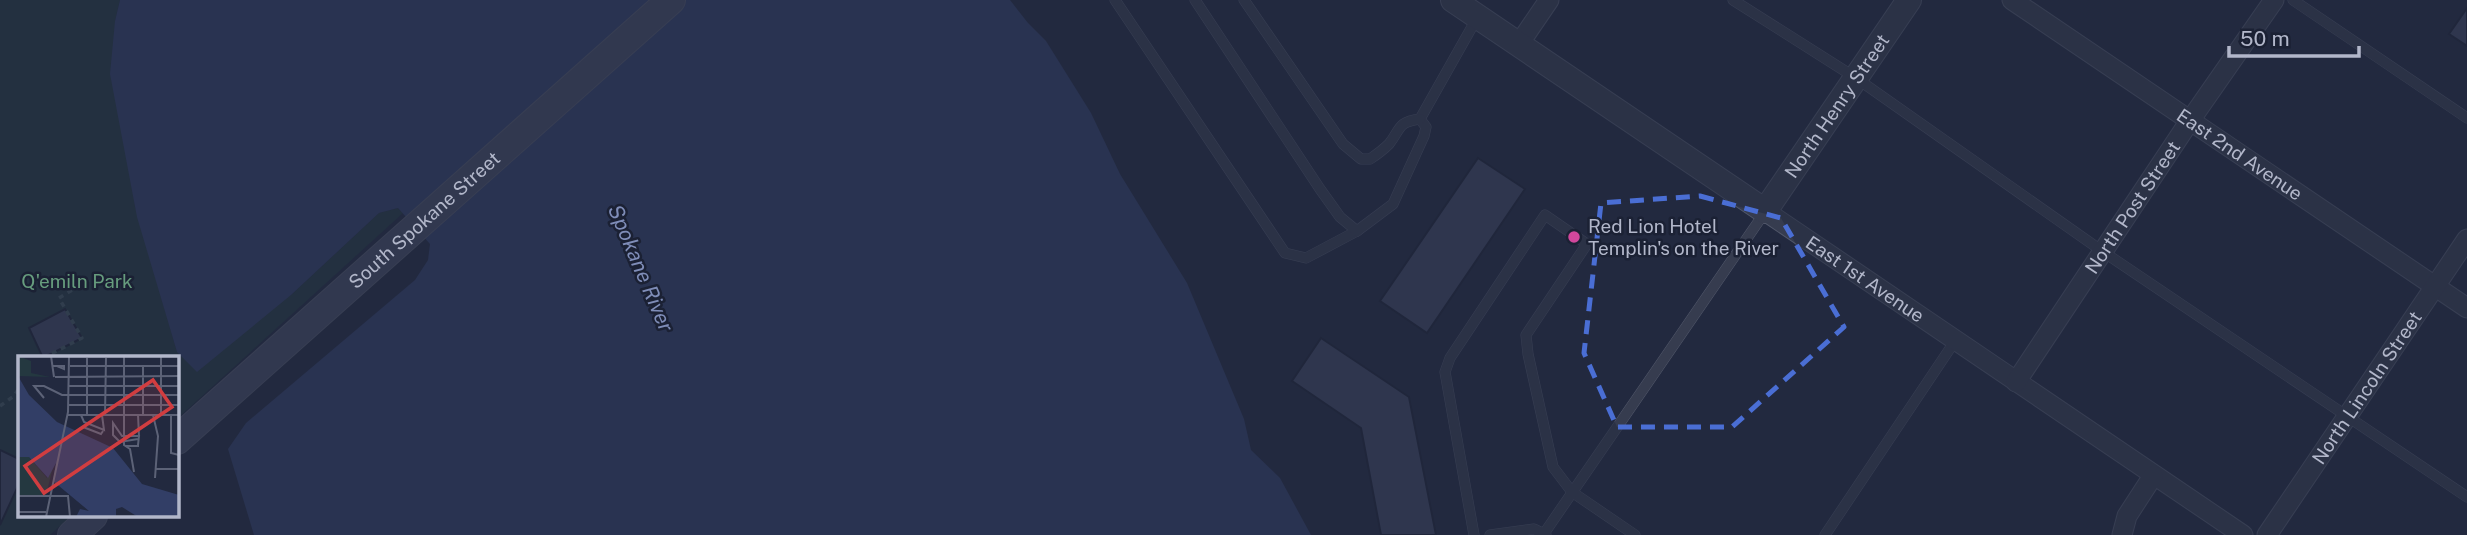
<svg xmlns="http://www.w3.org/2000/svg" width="2467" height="535" font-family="'Public Sans',sans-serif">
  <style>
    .green { fill: #243840 }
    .water { fill: #323e66 }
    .building { fill: #3e4560; stroke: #1d2336; stroke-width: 2 }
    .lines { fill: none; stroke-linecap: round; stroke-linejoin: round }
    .service-casing { stroke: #51576a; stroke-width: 11 }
    .minor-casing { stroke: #51576a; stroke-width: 21 }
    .tertiary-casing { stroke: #51576a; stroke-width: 26 }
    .secondary-casing { stroke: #51576a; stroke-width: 30 }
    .path { stroke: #42555d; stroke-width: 3.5; stroke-dasharray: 5 5; stroke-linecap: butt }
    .service { stroke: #363c4f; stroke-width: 10 }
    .minor { stroke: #363c4f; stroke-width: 19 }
    .tertiary { stroke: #363c4f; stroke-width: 24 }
    .secondary { stroke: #444962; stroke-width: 28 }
    .marked { fill: none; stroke: #4a6ed4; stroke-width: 5; stroke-dasharray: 14 9; stroke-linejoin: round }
    .hotel-dot { fill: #d1479c; stroke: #1b2134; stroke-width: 2.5 }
    .labels { text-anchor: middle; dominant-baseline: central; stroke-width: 5; stroke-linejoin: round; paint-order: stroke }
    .street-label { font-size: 19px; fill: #b2b7ca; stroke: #1b2134 }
    .poi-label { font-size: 19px; fill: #b2b7ca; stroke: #1b2134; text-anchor: start }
    .park-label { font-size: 19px; fill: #679d7e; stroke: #1b2134 }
    .water-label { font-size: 21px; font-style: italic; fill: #7f8db8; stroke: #1b2134 }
    .inset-road { fill: none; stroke: #5c6277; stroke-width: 2 }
    .view { fill: #d13d40; fill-opacity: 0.15; stroke: #d13d40; stroke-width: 3.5 }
    .inset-edge { fill: none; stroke: #b2b7ca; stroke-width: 3.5 }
  </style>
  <rect width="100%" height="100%" fill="#22293f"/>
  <!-- green -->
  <polygon class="green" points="0,0 120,0 115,21 135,206 177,352 291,295 379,213 398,208 403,213 177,419 177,358 19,358 19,516 71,516 50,535 0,535"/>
  <!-- water -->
  <polygon class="water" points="120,0 1010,0 1028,23 1046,41 1091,113 1120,174 1187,283 1244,419 1251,450 1280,478 1311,535 254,535 228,449 246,423 415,280 428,260 430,244 398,208 379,213 291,295 197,372 177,352 137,217 110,74 115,21"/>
  <!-- building -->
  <g class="building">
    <polygon points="2467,8 2467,46 2449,34"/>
    <polygon points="1478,158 1525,189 1427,333 1380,301"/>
    <polygon points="65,309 82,338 43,358 29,328"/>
    <polygon points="1321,338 1409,397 1436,535 1381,535 1361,428 1292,381"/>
    <polygon points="0,450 19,459 19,484 0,525"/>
  </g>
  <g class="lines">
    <defs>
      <g id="service">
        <polyline points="1115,0 1285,253 1306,258 1357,231"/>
        <polyline points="1195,0 1320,189 1340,217 1357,231 1393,204 1424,136 1426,127 1420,119 1477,18"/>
        <path d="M1244 0 1343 144 1361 159H1370C1376 155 1383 150 1389 144 1401 129 1397 122 1420 119"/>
        <polyline points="1733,0 1856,78 2102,251 2467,497"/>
        <polyline points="2293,0 2467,118"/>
        <polyline points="1474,535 1445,372 1450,358 1545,215 1587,244 1526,335 1528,354 1553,467 1572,492 1635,535"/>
        <polyline points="1490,535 1534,529 1546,535"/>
        <polyline points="1543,535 1765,212"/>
        <polyline points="1825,535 1955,341"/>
      </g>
      <g id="minor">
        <path id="s1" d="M2012 0 2467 308"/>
        <polyline points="1519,44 1549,0"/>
        <path id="s2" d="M1765 211 2243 535"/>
        <path id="s3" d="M2016 382 2189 122 2274 0"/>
        <polyline points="2122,535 2127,516 2153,476"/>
        <path id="s4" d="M2267 535 2467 239"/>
      </g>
      <g id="tertiary">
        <path id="s5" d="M1453 0 1765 211 1909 0"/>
      </g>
      <g id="secondary">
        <path id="s6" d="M177 440 671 0"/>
        <polyline points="72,535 93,516"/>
      </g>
    </defs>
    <!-- service casing -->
    <use href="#service" class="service-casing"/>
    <!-- minor casing -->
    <use href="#minor" class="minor-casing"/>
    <!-- tertiary casing -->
    <use href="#tertiary" class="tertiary-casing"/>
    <!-- secondary casing -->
    <use href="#secondary" class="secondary-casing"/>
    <!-- path -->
    <g class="path">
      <polyline points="43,358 82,338 59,298 92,278"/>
      <polyline points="0,406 14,396 19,388"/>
    </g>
    <!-- service -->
    <use href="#service" class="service"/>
    <!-- minor -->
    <use href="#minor" class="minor"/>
    <!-- tertiary -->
    <use href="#tertiary" class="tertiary"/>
    <!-- secondary -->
    <use href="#secondary" class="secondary"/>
  </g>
  <!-- marked area -->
  <path d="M0 0H2467V535H0ZM1700 196 1781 218 1844 327 1732 427H1617L1584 353 1601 203Z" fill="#22293f" fill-opacity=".55" fill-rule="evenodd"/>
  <path class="marked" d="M1700 196 1781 218 1844 327 1732 427H1617L1584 353 1601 203Z"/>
  <!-- markers -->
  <circle class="hotel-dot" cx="1574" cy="237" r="7"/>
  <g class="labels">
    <!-- street labels -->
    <g class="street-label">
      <text stroke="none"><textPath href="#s5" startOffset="504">North Henry Street</textPath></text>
      <text stroke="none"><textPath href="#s1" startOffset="275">East 2nd Avenue</textPath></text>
      <text stroke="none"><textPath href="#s3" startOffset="210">North Post Street</textPath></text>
      <text stroke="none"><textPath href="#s6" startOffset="331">South Spokane Street</textPath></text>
      <text stroke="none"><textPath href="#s2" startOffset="121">East 1st Avenue</textPath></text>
      <text stroke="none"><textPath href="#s4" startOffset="178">North Lincoln Street</textPath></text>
    </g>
    <!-- poi labels -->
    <g class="poi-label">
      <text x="1588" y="226">Red Lion Hotel<tspan x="1588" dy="22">Templin's on the River</tspan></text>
    </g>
    <!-- park labels -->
    <g class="park-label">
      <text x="77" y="281">Q'emiln Park</text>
    </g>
    <!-- water labels -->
    <g class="water-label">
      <text transform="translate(641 268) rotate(67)">Spokane River</text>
    </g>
  </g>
  <!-- overview -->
  <g transform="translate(18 356)">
    <rect width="161" height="161" fill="#22293f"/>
    <path d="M0 0 13 5V17L32 21 0 20ZM0 101H11L29 122 36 107 28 139H0Z" fill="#243840"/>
    <path d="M0 20 11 39 39 66 95 92 124 128 161 139V161H120L104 151 98 153V161H58L62 153 71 155 35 125 38 107 30 122 11 101H0Z" fill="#323e66"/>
    <path class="inset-road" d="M33 0 36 21M106 0V89L112 93 116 116M143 0V59M35 10H46V13L39 10M52 10H161M125 10V59M37 21 161 20M51 30H161M26 42 16 30H26L44 39H161M51 49H161M50 59H161M63 59 66 66 86 74 84 59M69 59V2M87 59 88 2M120 59 121 80M135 59 140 80 137 122M153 59V97L161 99M65 71 83 78 85 75M107 90H120V89L121 80H104L95 67V79L102 86 120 83M138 113H161M0 140H50L52 161M0 156H28M28 161 50 56 51 0"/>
    <path class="view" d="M135 24 154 51 26 137 7 110Z"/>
    <rect width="161" height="161" class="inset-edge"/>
  </g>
  <!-- scale -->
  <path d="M2229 46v10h130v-10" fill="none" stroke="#b2b7ca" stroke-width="3.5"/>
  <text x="2240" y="46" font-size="21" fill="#b2b7ca" stroke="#1b2134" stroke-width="5" paint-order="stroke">50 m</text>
</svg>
